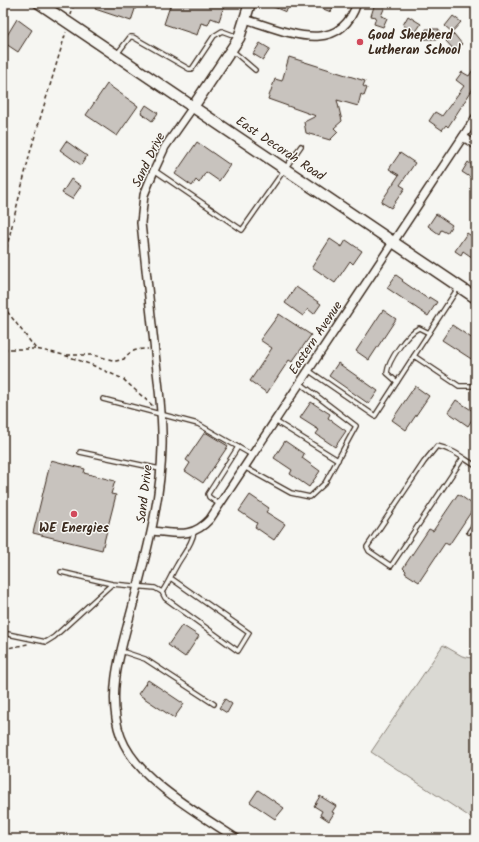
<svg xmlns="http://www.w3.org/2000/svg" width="479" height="842" font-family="Kalam,sans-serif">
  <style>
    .green { fill: #dad9d3; stroke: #8a8278 }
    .building { fill: #c8c3be; stroke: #3b2a1e }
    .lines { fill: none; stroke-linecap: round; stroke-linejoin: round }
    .lane-casing { stroke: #3b2a1e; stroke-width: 6 }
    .street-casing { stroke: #3b2a1e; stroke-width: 10 }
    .secondary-casing { stroke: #3b2a1e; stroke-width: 13 }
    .path { stroke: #3b2a1e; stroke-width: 1.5; stroke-dasharray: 4 3; stroke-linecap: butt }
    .lane { stroke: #f6f6f2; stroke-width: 3.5 }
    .street { stroke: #f6f6f2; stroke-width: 7 }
    .secondary { stroke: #f6f6f2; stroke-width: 10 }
    .poi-dot { fill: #d1495b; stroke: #f6f6f2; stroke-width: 1.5 }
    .labels { text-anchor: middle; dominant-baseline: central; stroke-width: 3; stroke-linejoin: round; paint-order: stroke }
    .poi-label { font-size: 13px; font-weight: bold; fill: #3b2a1e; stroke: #f6f6f2; text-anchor: start }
    .street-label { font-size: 13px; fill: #3b2a1e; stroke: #f6f6f2 }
  </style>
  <rect width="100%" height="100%" fill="#f6f6f2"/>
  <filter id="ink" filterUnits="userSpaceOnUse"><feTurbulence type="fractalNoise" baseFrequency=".025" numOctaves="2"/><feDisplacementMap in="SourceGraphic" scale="8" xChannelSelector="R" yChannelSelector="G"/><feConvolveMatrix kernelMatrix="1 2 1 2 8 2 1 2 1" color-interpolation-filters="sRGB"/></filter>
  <g filter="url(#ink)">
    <!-- green -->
    <polygon class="green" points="443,645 462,656 476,659 476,821 371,752"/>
    <!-- building -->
    <g class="building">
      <polygon points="97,3 137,3 131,21 95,9"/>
      <polygon points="171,3 225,3 219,21 211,18 208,25 201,23 197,35 164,24"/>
      <polygon points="264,3 290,3 286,12"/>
      <polygon points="308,3 334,3 331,12"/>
      <polygon points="375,3 386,4 381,16 387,18 383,27 374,24 376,17 371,16"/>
      <polygon points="408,16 421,24 415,33 403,25"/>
      <polygon points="453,16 461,22 452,32 445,26"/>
      <polygon points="17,19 32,30 18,52 3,42"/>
      <polygon points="426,29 439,29 438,39 425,39"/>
      <polygon points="454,34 462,44 455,51 446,41"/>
      <polygon points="260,43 270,49 263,60 253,54"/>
      <polygon points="289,57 365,81 363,86 367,88 364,96 361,94 358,106 337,100 342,121 334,128 338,132 330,140 306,133 304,122 316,116 268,99 275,79 282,81"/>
      <polygon points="476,65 476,84 448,127 446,125 442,130 429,121 435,112 442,116 464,86 456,80 462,72 469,76"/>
      <polygon points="107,84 138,106 117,136 86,115"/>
      <polygon points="146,105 158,113 152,121 141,113"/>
      <polygon points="66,141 87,156 81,165 60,150"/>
      <polygon points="197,142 230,165 219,181 206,172 199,183 196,180 192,186 175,174"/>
      <polygon points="400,153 415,163 400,185 405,188 391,208 381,202 399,175 389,169"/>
      <polygon points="468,162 476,168 476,181 462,172"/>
      <polygon points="71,179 81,186 72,199 62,193"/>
      <polygon points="436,214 452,225 447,233 441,230 439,234 428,226"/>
      <polygon points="467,233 476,239 476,260 463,251 461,255 455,251"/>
      <polygon points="330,239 342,247 346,240 362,251 353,264 350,261 335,283 312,267"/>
      <polygon points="396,275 403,280 402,281 428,299 429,297 437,302 428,316 387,288"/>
      <polygon points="296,287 321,304 314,314 308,309 303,316 285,303"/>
      <polygon points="383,310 396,319 369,360 356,351"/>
      <polygon points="279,314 311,335 292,362 289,360 267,393 250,381 272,348 260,340"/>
      <polygon points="452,325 476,341 476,362 442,340"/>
      <polygon points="338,363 378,391 369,404 329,376"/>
      <polygon points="415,386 429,396 406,430 392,420"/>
      <polygon points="456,400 476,413 468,426 448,412"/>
      <polygon points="311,402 330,414 328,418 346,431 335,447 316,434 319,430 300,418"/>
      <polygon points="205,432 228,446 203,483 185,471 190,463 186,460"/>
      <polygon points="285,441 304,454 302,458 320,471 309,487 290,474 292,470 274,458"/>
      <polygon points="51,460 85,469 84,473 115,481 111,494 116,495 102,550 33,533"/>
      <polygon points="458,494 475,506 449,545 445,543 419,582 405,573 406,571 403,568 429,529 433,531"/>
      <polygon points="250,495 269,508 266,512 285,524 274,540 255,527 257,523 239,511"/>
      <polygon points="182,625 199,636 185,657 168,645"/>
      <polygon points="148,680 184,704 174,718 138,694"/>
      <polygon points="225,699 232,704 227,713 219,708"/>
      <polygon points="258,790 284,808 275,819 250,802"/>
      <polygon points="320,796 336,806 332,812 334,813 329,821 320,815 322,811 314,806"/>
    </g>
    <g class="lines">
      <defs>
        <g id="lane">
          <polyline points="233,51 255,70"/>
          <polyline points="117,54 130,37 133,37 189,69 192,69 214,36 222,31 238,37"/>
          <polyline points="154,170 242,230 301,146"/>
          <polyline points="414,356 459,386 476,386"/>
          <polyline points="308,370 375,416 458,288"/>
          <path d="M397 382 387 373C388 361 407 333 419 328L429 333"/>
          <polyline points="103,399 198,424 252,455"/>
          <polyline points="275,421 338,460"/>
          <polyline points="80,452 160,469"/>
          <path d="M463 458 391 566 369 551 367 547 424 462 437 446C452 449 463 458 476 466"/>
          <polyline points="244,467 291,493 310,497 325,483 356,426 300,383"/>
          <polyline points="219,504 209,497 208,494 238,447"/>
          <polyline points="469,532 476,522"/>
          <polyline points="61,572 112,584 155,588 162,592 165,598 238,651 249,633 172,579"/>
          <path d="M162 592C169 582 171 575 177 565 183 554 192 545 194 532"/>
          <polyline points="3,633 46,642 54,637 112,584"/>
          <polyline points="121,651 145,659 214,704"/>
        </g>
        <g id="street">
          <path d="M245 19C283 30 339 59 357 3"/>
          <path d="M193 107 165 147 153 173 144 195 141 223C146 269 151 315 156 362 159 390 163 418 162 447 161 498 148 548 135 597 124 641 104 692 121 737 137 780 200 814 237 839"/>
          <polyline points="463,137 476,145"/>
          <path d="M152 531C176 533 192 539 210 519L476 117"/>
        </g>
        <g id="secondary">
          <polyline points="39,3 476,298"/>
          <polyline points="193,107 239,38 250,3"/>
        </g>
      </defs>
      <!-- lane casing -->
      <use href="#lane" class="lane-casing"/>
      <!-- street casing -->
      <use href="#street" class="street-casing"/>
      <!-- secondary casing -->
      <use href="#secondary" class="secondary-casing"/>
      <!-- path -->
      <g class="path">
        <polyline points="71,15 74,3"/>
        <polyline points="3,262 31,149 66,32"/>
        <polyline points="3,306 36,349"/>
        <polyline points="3,349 36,349 64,355 92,365 123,379 153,406"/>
        <path d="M67 355H93L116 361 124 359C130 350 138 349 148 349"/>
        <polyline points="3,649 28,644"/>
      </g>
      <!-- lane -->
      <use href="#lane" class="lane"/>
      <!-- street -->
      <use href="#street" class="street"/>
      <!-- secondary -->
      <use href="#secondary" class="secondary"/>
    </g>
  </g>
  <!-- markers -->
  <g class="poi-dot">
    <circle cx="360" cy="42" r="4"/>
    <circle cx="74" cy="514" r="4"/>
  </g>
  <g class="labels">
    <!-- poi labels -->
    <g class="poi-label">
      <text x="368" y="35">Good Shepherd<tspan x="368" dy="15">Lutheran School</tspan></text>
      <text x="74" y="528" text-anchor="middle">WE Energies</text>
    </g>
    <!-- street labels -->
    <g class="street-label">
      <text transform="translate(280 149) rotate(34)">East Decorah Road</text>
      <text transform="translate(149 160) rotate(-64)">Sand Drive</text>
      <text transform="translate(316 338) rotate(-56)">Eastern Avenue</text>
      <text transform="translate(145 494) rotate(-83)">Sand Drive</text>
    </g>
  </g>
  <!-- margin -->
  <rect width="479" height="842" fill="none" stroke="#f6f6f2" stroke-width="16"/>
  <rect x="8" y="8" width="463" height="826" fill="none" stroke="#3b2a1e" stroke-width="1.5" filter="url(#ink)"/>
</svg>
